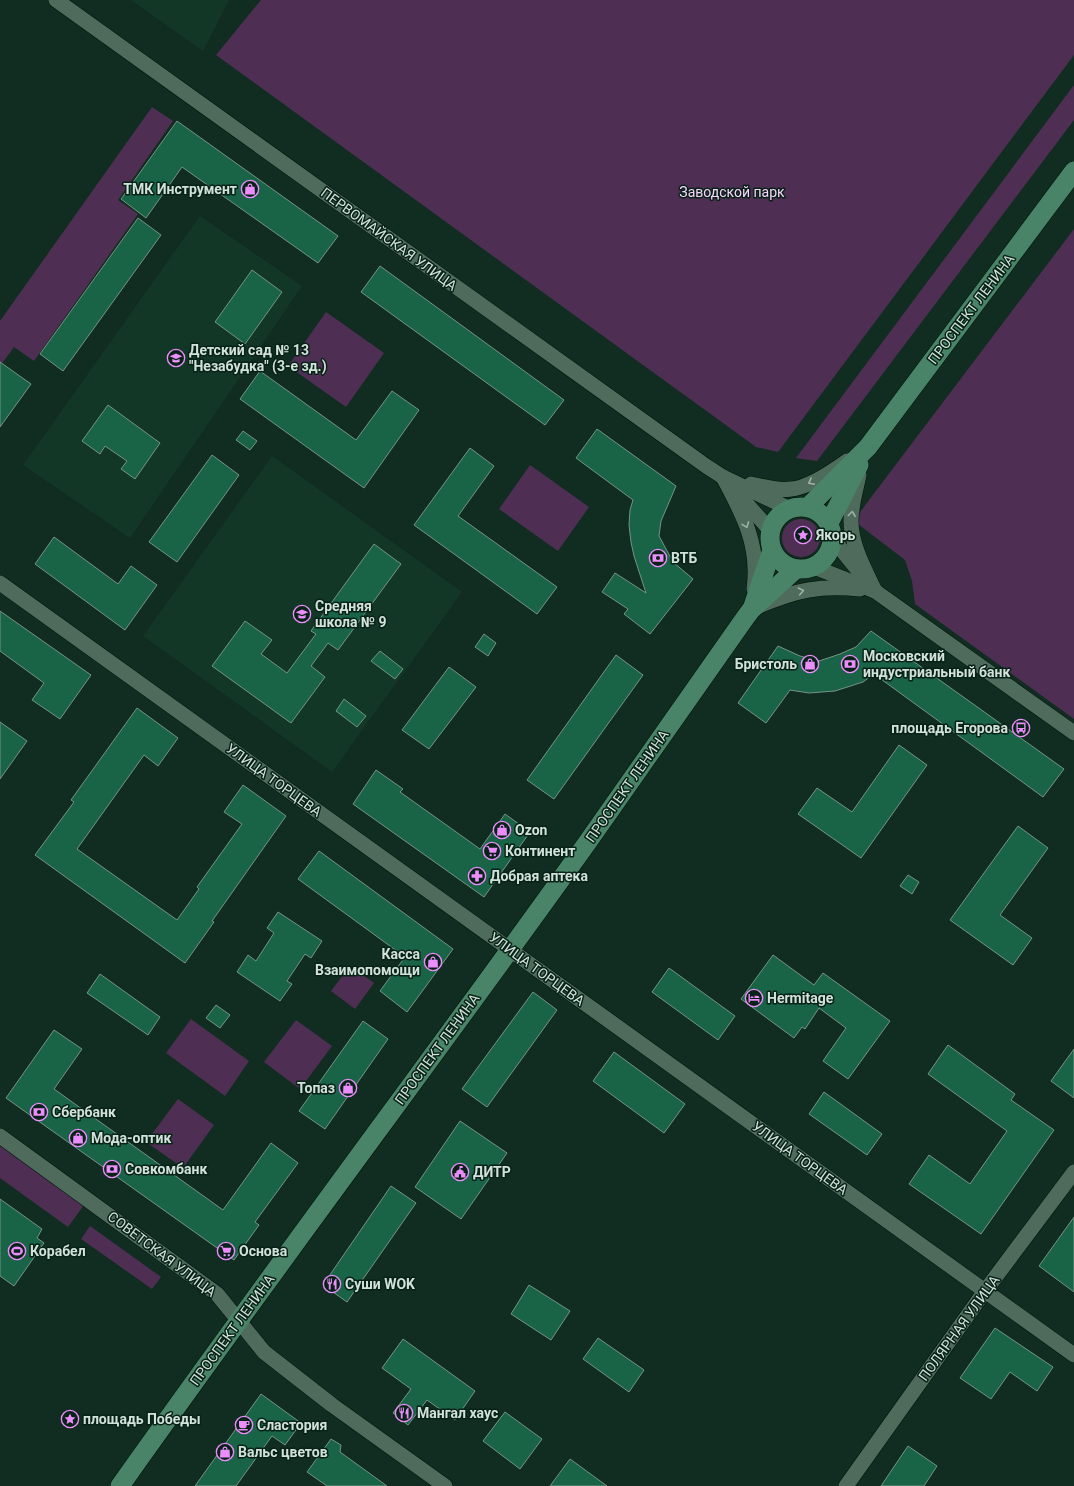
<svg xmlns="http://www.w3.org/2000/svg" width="1074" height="1486" font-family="Roboto,sans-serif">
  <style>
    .built { fill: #133727 }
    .green { fill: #4e2f53 }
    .building { fill: #196346; stroke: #769484 }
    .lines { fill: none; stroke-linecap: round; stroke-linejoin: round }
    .minor-casing { stroke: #001409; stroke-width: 16 }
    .major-casing { stroke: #001409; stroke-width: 20 }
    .minor { stroke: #4e6b5c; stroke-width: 15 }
    .major { stroke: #498368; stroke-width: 19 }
    .oneway { stroke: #9db2a7 }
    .labels { text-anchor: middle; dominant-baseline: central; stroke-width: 3; stroke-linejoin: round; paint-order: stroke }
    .poi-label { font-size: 14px; font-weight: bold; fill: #d2e1d9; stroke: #072216; text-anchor: start }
    .park-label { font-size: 14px; fill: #f9d4ff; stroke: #072216 }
    .street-label { font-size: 14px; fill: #d2e1d9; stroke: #072216 }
  </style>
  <rect width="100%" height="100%" fill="#112c20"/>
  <!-- built -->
  <g class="built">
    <polygon points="131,0 229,0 203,51"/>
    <polygon points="200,216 302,286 130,538 23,465"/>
    <polygon points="272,456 462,592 332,772 143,636"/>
  </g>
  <!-- green -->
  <g class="green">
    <polygon points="261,0 1074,0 1074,55 778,452 756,447 216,55"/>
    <polygon points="1074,85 1074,120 817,461 796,458"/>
    <polygon points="152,107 173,121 118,200 138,214 34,361 14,347 0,366 0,321"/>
    <polygon points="1074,229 1074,719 915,604 912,581 905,560 854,521 866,504"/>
    <polygon points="326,312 384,353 346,407 288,366"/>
    <polygon points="530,465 589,507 558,551 499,509"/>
    <circle cx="801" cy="538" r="19"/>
    <polygon points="350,966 374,983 355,1009 331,991"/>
    <polygon points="191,1019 249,1061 225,1096 166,1053"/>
    <polygon points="296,1020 332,1046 300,1089 264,1062"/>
    <polygon points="178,1099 214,1125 183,1168 146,1142"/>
    <polygon points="0,1145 84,1205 68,1227 0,1178"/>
    <polygon points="90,1226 161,1277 152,1289 81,1239"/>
  </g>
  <!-- building -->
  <g class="building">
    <polygon points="177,121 338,236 318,263 182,167 146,218 121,199"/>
    <polygon points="138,218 161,235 63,371 40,354"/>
    <polygon points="380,266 564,400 545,425 361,292"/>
    <polygon points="252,270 282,292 245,344 215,322"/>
    <polygon points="0,362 31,384 0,427"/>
    <polygon points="260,371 356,440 392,391 419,410 364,488 240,399"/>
    <polygon points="108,405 160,443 135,479 121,469 127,461 105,446 100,454 82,441"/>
    <polygon points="597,429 676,486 661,521 659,536 673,562 693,579 650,634 624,614 628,609 602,592 615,573 646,593 634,556 631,542 629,525 630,510 633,500 576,458"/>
    <polygon points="243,431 257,441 250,450 236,440"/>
    <polygon points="470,448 494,466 458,516 557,587 537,614 414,525"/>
    <polygon points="212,455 239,475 177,562 149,542"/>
    <polygon points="54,537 118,584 131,566 157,585 125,630 35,564"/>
    <polygon points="374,544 401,564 338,650 328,643 311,666 325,677 291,723 212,666 245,621 272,640 261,654 287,673 316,634 311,631"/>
    <polygon points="0,611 91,675 60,719 32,700 44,683 0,651"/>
    <polygon points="871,631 1064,769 1043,797 874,674 863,682 835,691 809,693 790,690 766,723 738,703 778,646 800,656 819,661 840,654 856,647"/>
    <polygon points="484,634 496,643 488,656 475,647"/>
    <polygon points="380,651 403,669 395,679 371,661"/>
    <polygon points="616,655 643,675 554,799 527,780"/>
    <polygon points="449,667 476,687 429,749 402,730"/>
    <polygon points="344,699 366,716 357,727 336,711"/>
    <polygon points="137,708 178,738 158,766 144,755 77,849 177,920 199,889 197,887 242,824 224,812 243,785 286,816 212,921 214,922 185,963 35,855 74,802 71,800"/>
    <polygon points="0,722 27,741 0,779"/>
    <polygon points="899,745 927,765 861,858 798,814 817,788 852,812"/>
    <polygon points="376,770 403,789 400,792 480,849 505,814 530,832 484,897 353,804"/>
    <polygon points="1018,826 1048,848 1000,915 1032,938 1013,965 950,920"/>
    <polygon points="319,851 453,949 407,1012 380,991 405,957 298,879"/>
    <polygon points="908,875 919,882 912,894 900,886"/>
    <polygon points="278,912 322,941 311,958 305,954 287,981 292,984 280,1001 237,972 248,955 256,961 274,933 267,928"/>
    <polygon points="773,955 814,985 823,973 890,1021 848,1079 823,1061 846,1028 819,1008 805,1029 802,1027 794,1038 741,999"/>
    <polygon points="669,968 735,1016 718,1040 652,992"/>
    <polygon points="100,974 160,1017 148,1035 87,993"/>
    <polygon points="533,992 557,1010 487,1107 462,1089"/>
    <polygon points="216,1005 230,1015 220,1028 206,1018"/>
    <polygon points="363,1021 388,1039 325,1129 299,1111"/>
    <polygon points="54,1030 82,1049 54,1089 223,1210 271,1143 298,1163 255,1222 259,1225 234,1260 6,1098"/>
    <polygon points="948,1045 1015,1094 1011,1100 1054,1130 981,1234 909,1184 929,1155 970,1184 1007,1131 928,1074"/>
    <polygon points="1074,1049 1074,1098 1051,1081"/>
    <polygon points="614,1052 685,1104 664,1133 593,1081"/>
    <polygon points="824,1092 882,1134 867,1155 809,1114"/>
    <polygon points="460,1121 507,1153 461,1219 415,1187"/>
    <polygon points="391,1186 416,1203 347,1302 323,1285"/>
    <polygon points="0,1199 42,1229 37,1238 44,1243 14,1286 0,1276"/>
    <polygon points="1074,1217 1074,1292 1039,1266"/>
    <polygon points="529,1285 570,1311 551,1340 511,1314"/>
    <polygon points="995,1328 1053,1367 1037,1391 1010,1372 991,1399 960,1378"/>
    <polygon points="598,1338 644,1370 629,1392 583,1359"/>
    <polygon points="403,1339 475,1391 455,1420 427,1400 408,1425 393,1413 411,1389 382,1368"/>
    <polygon points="261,1394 301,1423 285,1445 272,1436 236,1486 195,1486"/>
    <polygon points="505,1412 542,1439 520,1469 483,1441"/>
    <polygon points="331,1439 341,1445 340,1452 387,1486 327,1486 307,1472"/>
    <polygon points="908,1446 937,1466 924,1486 881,1486"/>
    <polygon points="570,1459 607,1486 550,1486"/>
  </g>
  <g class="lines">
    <defs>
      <g id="minor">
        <polyline points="56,0 706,466 723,477 790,509"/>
        <path d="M859 475C856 490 851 506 851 521 851 545 865 570 875 591"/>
        <path d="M723 477C743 514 760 546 754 589"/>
        <path d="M751 484C764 487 778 491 791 489 808 488 833 471 847 461"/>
        <polyline points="737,493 770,530"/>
        <polyline points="832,538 862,575"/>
        <polyline points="814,567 875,591 1074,733"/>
        <polyline points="0,583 1074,1355"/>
        <path d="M759 606C796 590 820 585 860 589"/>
        <polyline points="0,1136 217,1294 264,1352 332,1405 445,1486"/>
        <polyline points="846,1486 985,1291 1074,1172"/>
      </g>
      <g id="major">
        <circle cx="801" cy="538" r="31"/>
        <polyline points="808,507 868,447 1074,171"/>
        <polyline points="829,523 859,465"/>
        <polyline points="752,609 772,550"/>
        <path d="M120 1486C273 1270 433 1058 587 843 640 768 692 693 745 618L751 610 796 569"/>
      </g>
    </defs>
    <!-- minor casing -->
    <use href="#minor" class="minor-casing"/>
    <!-- major casing -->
    <use href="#major" class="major-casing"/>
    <!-- minor -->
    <use href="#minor" class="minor"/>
    <!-- major -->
    <use href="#major" class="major"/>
  </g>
  <!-- one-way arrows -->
  <defs><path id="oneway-chevron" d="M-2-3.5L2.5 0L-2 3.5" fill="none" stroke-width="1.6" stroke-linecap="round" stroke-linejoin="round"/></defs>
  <g class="oneway">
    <use href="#oneway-chevron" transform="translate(811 482) rotate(153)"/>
    <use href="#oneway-chevron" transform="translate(852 514) rotate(-83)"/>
    <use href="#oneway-chevron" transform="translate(746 525) rotate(70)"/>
    <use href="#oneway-chevron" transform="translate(801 591) rotate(-12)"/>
  </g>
  <!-- icons -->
  <defs>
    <symbol id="shop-ring" viewBox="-11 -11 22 22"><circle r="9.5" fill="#072216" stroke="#eb8dfb" stroke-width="1.5"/><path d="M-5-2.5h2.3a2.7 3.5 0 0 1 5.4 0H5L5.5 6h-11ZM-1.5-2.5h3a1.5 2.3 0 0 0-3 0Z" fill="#eb8dfb"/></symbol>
    <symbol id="school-ring" viewBox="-11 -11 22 22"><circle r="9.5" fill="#072216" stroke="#eb8dfb" stroke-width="1.5"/><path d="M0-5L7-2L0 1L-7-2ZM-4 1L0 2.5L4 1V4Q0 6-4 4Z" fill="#eb8dfb"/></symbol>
    <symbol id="sight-ring" viewBox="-11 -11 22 22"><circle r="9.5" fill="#072216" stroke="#eb8dfb" stroke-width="1.5"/><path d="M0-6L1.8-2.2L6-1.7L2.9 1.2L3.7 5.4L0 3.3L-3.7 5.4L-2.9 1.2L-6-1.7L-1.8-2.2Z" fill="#eb8dfb"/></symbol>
    <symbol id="bank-ring" viewBox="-11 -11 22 22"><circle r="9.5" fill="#072216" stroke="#eb8dfb" stroke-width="1.5"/><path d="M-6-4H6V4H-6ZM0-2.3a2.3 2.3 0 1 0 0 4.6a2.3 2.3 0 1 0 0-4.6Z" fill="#eb8dfb"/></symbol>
    <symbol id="bus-ring" viewBox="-11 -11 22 22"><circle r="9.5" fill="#072216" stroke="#eb8dfb" stroke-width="1.5"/><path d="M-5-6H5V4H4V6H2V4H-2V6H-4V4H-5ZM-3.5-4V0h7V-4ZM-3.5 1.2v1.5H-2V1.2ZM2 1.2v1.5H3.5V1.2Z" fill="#eb8dfb"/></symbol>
    <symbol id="supermarket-ring" viewBox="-11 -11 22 22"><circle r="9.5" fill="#072216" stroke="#eb8dfb" stroke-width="1.5"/><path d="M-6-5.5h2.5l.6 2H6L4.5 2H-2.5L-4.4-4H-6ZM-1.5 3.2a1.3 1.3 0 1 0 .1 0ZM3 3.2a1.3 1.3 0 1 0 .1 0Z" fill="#eb8dfb"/></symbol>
    <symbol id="pharmacy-ring" viewBox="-11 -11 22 22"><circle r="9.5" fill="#072216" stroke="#eb8dfb" stroke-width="1.5"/><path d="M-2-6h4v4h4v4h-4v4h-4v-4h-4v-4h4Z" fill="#eb8dfb"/></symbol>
    <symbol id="hotel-ring" viewBox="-11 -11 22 22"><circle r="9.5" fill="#072216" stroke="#eb8dfb" stroke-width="1.5"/><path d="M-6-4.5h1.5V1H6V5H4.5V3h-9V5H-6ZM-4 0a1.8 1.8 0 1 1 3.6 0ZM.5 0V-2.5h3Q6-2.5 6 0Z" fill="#eb8dfb"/></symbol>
    <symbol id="civic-ring" viewBox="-11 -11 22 22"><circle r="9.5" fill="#072216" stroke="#eb8dfb" stroke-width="1.5"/><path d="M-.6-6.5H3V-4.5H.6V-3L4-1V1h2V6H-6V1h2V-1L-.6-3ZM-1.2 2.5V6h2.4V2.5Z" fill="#eb8dfb"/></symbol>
    <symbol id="stadium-ring" viewBox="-11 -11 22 22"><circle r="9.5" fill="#072216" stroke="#eb8dfb" stroke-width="1.5"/><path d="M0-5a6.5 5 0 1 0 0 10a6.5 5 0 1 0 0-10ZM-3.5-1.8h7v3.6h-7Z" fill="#eb8dfb"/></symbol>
    <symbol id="restaurant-ring" viewBox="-11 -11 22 22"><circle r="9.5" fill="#072216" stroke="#eb8dfb" stroke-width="1.5"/><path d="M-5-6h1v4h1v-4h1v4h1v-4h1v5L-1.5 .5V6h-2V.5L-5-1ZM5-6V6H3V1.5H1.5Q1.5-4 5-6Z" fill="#eb8dfb"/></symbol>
    <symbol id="cafe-ring" viewBox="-11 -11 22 22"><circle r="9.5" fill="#072216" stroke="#eb8dfb" stroke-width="1.5"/><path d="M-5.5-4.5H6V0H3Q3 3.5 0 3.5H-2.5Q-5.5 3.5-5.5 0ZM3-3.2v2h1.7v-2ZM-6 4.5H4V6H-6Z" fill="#eb8dfb"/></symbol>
  </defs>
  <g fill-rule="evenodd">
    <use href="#shop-ring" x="240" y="179" width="20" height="20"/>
    <use href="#school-ring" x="166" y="348" width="20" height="20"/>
    <use href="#sight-ring" x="793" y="525" width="20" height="20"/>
    <use href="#bank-ring" x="648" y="548" width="20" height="20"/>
    <use href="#school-ring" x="292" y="604" width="20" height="20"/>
    <use href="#shop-ring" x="800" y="654" width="20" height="20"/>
    <use href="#bank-ring" x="840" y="654" width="20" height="20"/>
    <use href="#bus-ring" x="1011" y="718" width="20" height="20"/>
    <use href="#shop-ring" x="492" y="820" width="20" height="20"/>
    <use href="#supermarket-ring" x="482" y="841" width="20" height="20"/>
    <use href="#pharmacy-ring" x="467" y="866" width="20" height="20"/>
    <use href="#shop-ring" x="423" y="952" width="20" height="20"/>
    <use href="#hotel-ring" x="744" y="988" width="20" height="20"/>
    <use href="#shop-ring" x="338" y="1078" width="20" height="20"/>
    <use href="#bank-ring" x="29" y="1102" width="20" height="20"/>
    <use href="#shop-ring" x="68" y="1128" width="20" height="20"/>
    <use href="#bank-ring" x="102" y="1159" width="20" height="20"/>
    <use href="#civic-ring" x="450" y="1162" width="20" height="20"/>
    <use href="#stadium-ring" x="7" y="1241" width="20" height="20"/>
    <use href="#supermarket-ring" x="216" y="1241" width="20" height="20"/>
    <use href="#restaurant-ring" x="322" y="1274" width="20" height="20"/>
    <use href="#restaurant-ring" x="394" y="1403" width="20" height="20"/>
    <use href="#sight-ring" x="60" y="1409" width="20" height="20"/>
    <use href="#cafe-ring" x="234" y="1415" width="20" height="20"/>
    <use href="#shop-ring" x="215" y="1442" width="20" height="20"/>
  </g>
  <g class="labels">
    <!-- poi labels -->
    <g class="poi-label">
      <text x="237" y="189" text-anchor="end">ТМК Инструмент</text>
      <text x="189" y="350">Детский сад № 13<tspan x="189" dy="16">"Незабудка" (3-е зд.)</tspan></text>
      <text x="816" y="535">Якорь</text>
      <text x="671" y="558">ВТБ</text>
      <text x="315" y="606">Средняя<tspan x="315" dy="16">школа № 9</tspan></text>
      <text x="863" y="656">Московский<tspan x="863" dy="16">индустриальный банк</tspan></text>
      <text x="797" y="664" text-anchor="end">Бристоль</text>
      <text x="1008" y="728" text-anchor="end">площадь Егорова</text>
      <text x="515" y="830">Ozon</text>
      <text x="505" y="851">Континент</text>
      <text x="490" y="876">Добрая аптека</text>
      <text x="420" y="954" text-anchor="end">Касса<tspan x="420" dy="16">Взаимопомощи</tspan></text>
      <text x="767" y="998">Hermitage</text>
      <text x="335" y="1088" text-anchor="end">Топаз</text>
      <text x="52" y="1112">Сбербанк</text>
      <text x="91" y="1138">Мода-оптик</text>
      <text x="125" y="1169">Совкомбанк</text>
      <text x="473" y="1172">ДИТР</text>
      <text x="30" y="1251">Корабел</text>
      <text x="239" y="1251">Основа</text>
      <text x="345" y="1284">Суши WOK</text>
      <text x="417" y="1413">Мангал хаус</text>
      <text x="83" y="1419">площадь Победы</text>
      <text x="257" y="1425">Сластория</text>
      <text x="238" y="1452">Вальс цветов</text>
    </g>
    <!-- park labels -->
    <g class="park-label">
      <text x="732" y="192">Заводской парк</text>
    </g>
    <!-- street labels -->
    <g class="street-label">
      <text transform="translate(389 239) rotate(36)">ПЕРВОМАЙСКАЯ УЛИЦА</text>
      <text transform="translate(971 309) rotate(-53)">ПРОСПЕКТ ЛЕНИНА</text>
      <text transform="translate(274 780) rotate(36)">УЛИЦА ТОРЦЕВА</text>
      <text transform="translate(627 786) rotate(-55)">ПРОСПЕКТ ЛЕНИНА</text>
      <text transform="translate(537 969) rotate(36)">УЛИЦА ТОРЦЕВА</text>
      <text transform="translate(437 1049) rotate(-54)">ПРОСПЕКТ ЛЕНИНА</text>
      <text transform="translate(800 1158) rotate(36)">УЛИЦА ТОРЦЕВА</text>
      <text transform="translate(162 1254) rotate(37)">СОВЕТСКАЯ УЛИЦА</text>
      <text transform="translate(959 1328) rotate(-54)">ПОЛЯРНАЯ УЛИЦА</text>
      <text transform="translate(232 1330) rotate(-54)">ПРОСПЕКТ ЛЕНИНА</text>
    </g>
  </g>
</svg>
